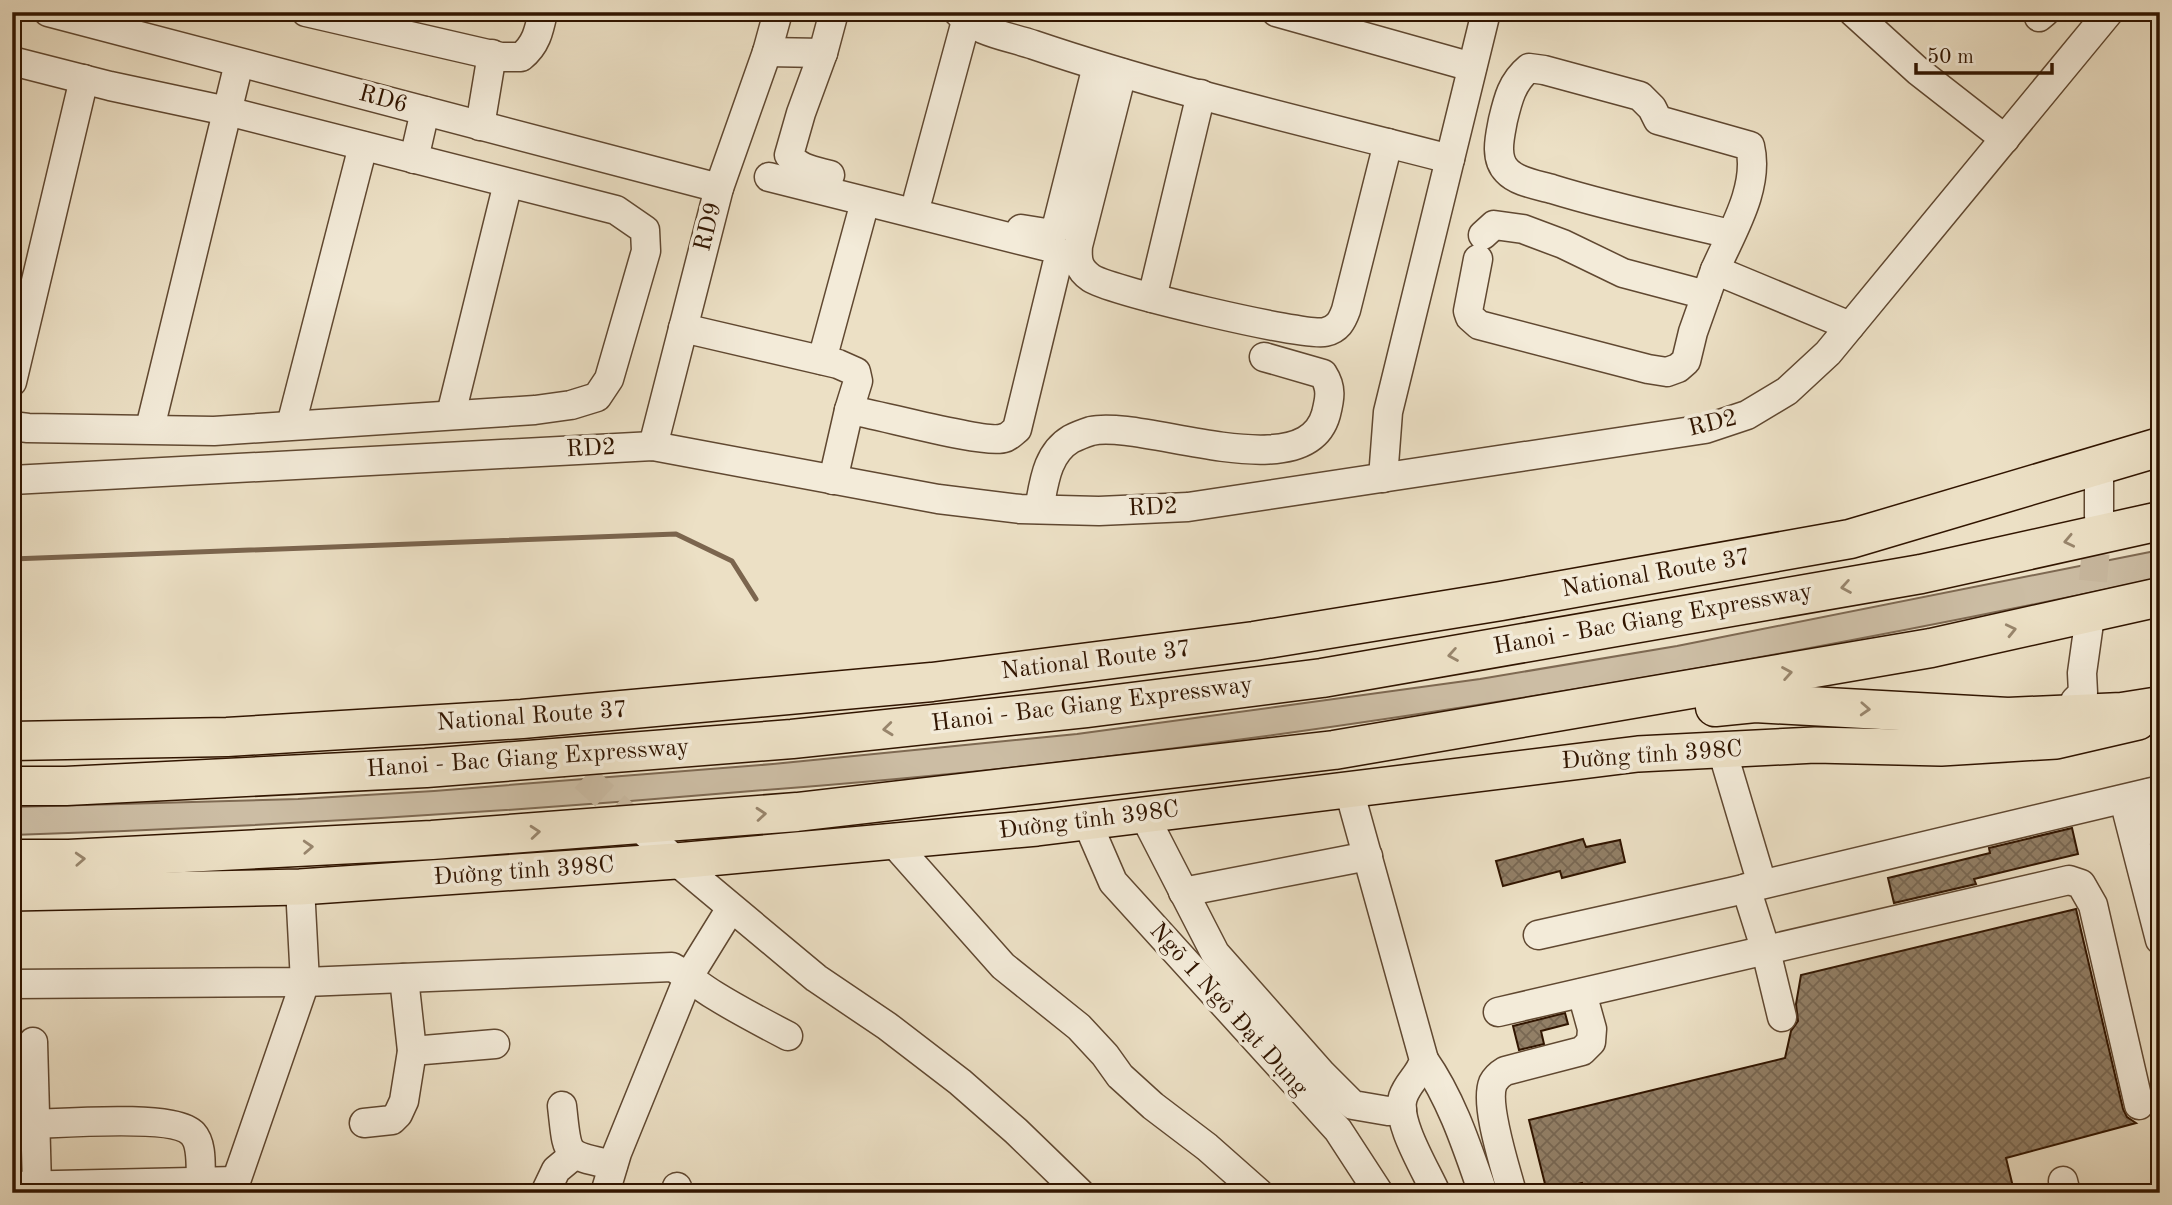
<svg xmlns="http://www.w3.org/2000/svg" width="2172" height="1205" font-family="'Old Standard TT',serif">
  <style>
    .green { fill: #ccbda4; stroke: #7e6952; stroke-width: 2 }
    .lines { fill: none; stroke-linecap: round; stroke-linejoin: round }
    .stream { stroke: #7b654e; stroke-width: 5 }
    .building { fill: url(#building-cross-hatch); stroke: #311500; stroke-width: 2 }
    .minor-tunnel { stroke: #c7b79e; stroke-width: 28; stroke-dasharray: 28 14; stroke-linecap: butt }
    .minor-casing { stroke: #604831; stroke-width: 31 }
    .major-casing { stroke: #311500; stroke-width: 38 }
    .highway-casing { stroke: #311500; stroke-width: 41 }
    .minor { stroke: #f3ebd9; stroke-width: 28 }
    .major { stroke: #ece0c5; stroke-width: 35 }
    .highway { stroke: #ece0c5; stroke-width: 38 }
    .oneway { stroke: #98856c }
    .labels { text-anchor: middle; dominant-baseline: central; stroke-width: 7; stroke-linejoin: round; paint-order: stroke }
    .street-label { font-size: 24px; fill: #311500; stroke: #f3ebd9 }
  </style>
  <defs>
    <pattern id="building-cross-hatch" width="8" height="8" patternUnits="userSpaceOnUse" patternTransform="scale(1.75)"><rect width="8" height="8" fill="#927f66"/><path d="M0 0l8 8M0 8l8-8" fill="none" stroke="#786752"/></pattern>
  </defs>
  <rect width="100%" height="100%" fill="#ece0c5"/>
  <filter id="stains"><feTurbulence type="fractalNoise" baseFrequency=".00286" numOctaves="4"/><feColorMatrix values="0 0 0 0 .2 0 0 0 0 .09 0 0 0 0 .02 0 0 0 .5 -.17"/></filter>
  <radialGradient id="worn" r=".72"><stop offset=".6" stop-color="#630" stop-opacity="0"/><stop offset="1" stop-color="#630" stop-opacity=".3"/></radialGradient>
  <!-- green -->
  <path class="green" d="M2160 550V578C1805 654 1447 716 1087 759 972 773 856 783 740 792 498 813 255 827 12 835V807L298 799 434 791 773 764 1077 734 1480 679 1677 646Z"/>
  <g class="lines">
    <!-- stream -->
    <polyline class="stream" points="12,559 676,534 732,561 756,599"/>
  </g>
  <!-- building -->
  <g class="building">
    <polygon points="2072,828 2078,854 1974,879 1976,884 1894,903 1888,878 1990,853 1989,848"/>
    <polygon points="1583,839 1586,847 1620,840 1625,862 1562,878 1560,871 1503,886 1496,861"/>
    <polygon points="2076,909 2123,1109 2127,1117 2136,1123 2006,1158 2014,1191 2004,1193 1585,1193 1582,1183 1547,1192 1529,1120 1785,1058 1791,1031 1798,1021 1796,1004 1801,975"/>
    <polygon points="1565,1013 1568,1024 1541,1031 1544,1044 1519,1050 1513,1026"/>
  </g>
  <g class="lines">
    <!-- minor-tunnel -->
    <g class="minor-tunnel">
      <polyline points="2089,623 2099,518"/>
      <polyline points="553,749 644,832"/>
    </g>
    <defs>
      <g id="minor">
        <polyline points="48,12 719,188"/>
        <path d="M306 12 501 57H521C536 45 539 31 543 12"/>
        <path d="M958 12C977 33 1008 36 1034 45 1170 91 1311 123 1450 159"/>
        <polyline points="1276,12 1472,67"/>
        <polyline points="1853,12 1918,71 2005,139"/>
        <polyline points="2039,17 2045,12"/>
        <polyline points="767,52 823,53"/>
        <polyline points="12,61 110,86 227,111 616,210 645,230 646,251 609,379 597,397 571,405 535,410 214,431 28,428 12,426"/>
        <path d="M1122 73 1078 246C1077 260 1078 269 1091 278 1111 291 1304 337 1325 332 1338 329 1342 321 1346 310L1388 143"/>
        <polyline points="480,126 492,54"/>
        <polyline points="414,159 425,111"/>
        <path d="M830 175C815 171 798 169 789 155L801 113 823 53 834 12"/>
        <path d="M769 177 1052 248 1057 251 1059 256 1017 429C1013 432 1009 437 1004 438 986 445 877 414 849 410L833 480"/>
        <polyline points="918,198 966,21"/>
        <polyline points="1021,229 1046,233 1056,229 1097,66"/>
        <polyline points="1483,235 1494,225 1523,229 1563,244 1623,273 1706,295"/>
        <polyline points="1478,259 1468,311 1470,317 1479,325 1648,369 1667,372 1678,368 1686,361 1693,332 1715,270 1850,326"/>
        <path d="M1715 270C1731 233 1760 188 1750 146L1658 120 1652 108 1640 96 1544 70 1529 68C1512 82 1508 99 1503 120 1500 136 1494 158 1507 171 1517 182 1538 185 1552 189 1610 207 1671 220 1730 234"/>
        <polyline points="1152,298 1201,94"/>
        <polyline points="683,328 838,364 856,372 858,381 849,410"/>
        <polyline points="822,360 865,202"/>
        <polyline points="12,382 84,79"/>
        <polyline points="451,414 508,183"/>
        <polyline points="291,425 363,146"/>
        <polyline points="150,428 239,63"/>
        <polyline points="653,446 719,188 767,52 778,12"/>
        <polyline points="2099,463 2099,516"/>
        <polyline points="1383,478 1388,412 1486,12"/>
        <polyline points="12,480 653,446 938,499 1020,509 1099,511 1188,507 1705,429 1747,415 1787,391 1828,353 2109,12"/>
        <path d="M1039 509C1044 484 1046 454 1071 439 1077 436 1085 433 1091 431 1143 419 1305 490 1326 414 1330 398 1332 388 1323 374L1264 357"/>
        <polyline points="2072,714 2075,701 2083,693 2082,673 2089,623"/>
        <polyline points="1722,750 1762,884"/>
        <path d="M1349 790 1424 1060C1420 1075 1408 1082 1403 1097 1395 1121 1426 1170 1436 1193"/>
        <polyline points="2149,793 2160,835"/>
        <polyline points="2124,800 2160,940"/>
        <polyline points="1144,815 1215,953 1322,1074 1353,1105 1388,1111 1402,1110"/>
        <polyline points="1087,822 1113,882 1338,1130 1379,1193"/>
        <polyline points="647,834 676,861 816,978 887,1026 960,1082 1016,1131 1080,1193"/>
        <polyline points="892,841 1003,966 1079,1027 1105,1055 1120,1076 1153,1106 1207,1147 1259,1193"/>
        <polyline points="1746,888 1766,951 1782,1017"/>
        <polyline points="1183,892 1368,856"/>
        <polyline points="1538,935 1731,892 2160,790"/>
        <path d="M12 984 305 982 672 967C687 975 699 986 714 995 738 1010 763 1023 788 1036"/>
        <polyline points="1498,1012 2069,880 2081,884 2093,905 2139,1105"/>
        <polyline points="33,1042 37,1186"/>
        <polyline points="412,1051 495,1044"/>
        <path d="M1424 1060C1452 1100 1467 1147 1483 1193"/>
        <path d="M562 1106C568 1157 563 1154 613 1165"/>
        <polyline points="364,1123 392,1120 398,1114 404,1101 412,1051 404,978"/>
        <path d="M34 1124C64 1123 176 1114 193 1134 203 1145 200 1168 201 1181"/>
        <polyline points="2063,1181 2066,1193"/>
        <polyline points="12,1186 236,1181"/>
        <polyline points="232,1193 305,982 300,887"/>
        <polyline points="545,1193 556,1170 574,1155"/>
        <polyline points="605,1193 617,1153 689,976 731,908"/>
        <polyline points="676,1193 677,1187"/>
        <path d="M1512 1193C1506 1169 1484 1105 1493 1083 1496 1077 1500 1074 1505 1071L1582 1051 1591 1042 1592 1029 1582 993"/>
      </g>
      <polyline id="major" points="12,893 300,887 676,861 1037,828 1638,754 1815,745 1941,748 2056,741 2138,722"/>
      <g id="highway">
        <polyline points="1715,707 1755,703 2008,717 2122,712 2160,706"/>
        <polyline points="12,741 227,737 522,719 932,682 1254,641 1501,601 1850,539 2160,447"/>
        <polyline points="12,786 66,786 426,768 792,739 1086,708 1322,678 1921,574 2160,521"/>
        <polyline points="12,859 69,859 432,840 797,812 1334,750 1931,648 2160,597"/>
      </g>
    </defs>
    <!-- minor casing -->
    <use href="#minor" class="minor-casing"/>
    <!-- major casing -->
    <use href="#major" class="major-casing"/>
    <!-- highway casing -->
    <use href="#highway" class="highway-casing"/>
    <!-- minor -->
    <use href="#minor" class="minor"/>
    <!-- major -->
    <use href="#major" class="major"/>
    <!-- highway -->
    <use href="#highway" class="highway"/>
  </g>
  <!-- one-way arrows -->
  <defs><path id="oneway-chevron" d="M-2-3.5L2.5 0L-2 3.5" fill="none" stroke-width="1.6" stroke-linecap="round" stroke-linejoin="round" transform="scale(1.75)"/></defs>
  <g class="oneway">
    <use href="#oneway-chevron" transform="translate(2069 541) rotate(168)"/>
    <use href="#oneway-chevron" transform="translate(1846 587) rotate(170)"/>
    <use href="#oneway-chevron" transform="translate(2011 630) rotate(-13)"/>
    <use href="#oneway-chevron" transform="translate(1453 655) rotate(170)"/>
    <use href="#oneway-chevron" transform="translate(1787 673) rotate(-10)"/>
    <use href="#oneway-chevron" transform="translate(1865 709) rotate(3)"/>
    <use href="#oneway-chevron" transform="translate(888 729) rotate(174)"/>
    <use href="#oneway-chevron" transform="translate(761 814) rotate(-5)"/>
    <use href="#oneway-chevron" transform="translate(535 832) rotate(-5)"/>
    <use href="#oneway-chevron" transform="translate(308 847) rotate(-3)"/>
    <use href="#oneway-chevron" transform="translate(80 859) rotate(-3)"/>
  </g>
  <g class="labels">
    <!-- street labels -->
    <g class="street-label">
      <text transform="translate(383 100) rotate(15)">RD6</text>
      <text transform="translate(709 227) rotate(-76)">RD9</text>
      <text transform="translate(1713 424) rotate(-14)">RD2</text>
      <text transform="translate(591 449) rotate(-3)">RD2</text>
      <text transform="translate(1153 508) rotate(-3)">RD2</text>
      <text transform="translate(1656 574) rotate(-10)">National Route 37</text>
      <text transform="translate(1653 620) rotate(-10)">Hanoi - Bac Giang Expressway</text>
      <text transform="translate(1096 661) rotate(-7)">National Route 37</text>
      <text transform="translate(1092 705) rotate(-7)">Hanoi - Bac Giang Expressway</text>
      <text transform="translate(532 717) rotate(-4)">National Route 37</text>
      <text transform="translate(1652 756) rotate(-4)">Đường tỉnh 398C</text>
      <text transform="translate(528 759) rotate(-4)">Hanoi - Bac Giang Expressway</text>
      <text transform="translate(1089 821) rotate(-7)">Đường tỉnh 398C</text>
      <text transform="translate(524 872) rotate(-4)">Đường tỉnh 398C</text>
      <text transform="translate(1228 1010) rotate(48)">Ngõ 1 Ngô Đạt Dụng</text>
    </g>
  </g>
  <!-- margin -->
  <rect width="2172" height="1205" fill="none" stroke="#ece0c5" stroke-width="42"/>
  <rect x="14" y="14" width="2144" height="1177" fill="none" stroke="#311500" stroke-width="3.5"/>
  <rect x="21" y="21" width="2130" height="1163" fill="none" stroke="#311500" stroke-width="2"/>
  <!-- scale -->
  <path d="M1916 63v10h136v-10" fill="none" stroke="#311500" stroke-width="3.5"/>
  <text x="1927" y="63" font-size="21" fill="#311500" stroke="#f3ebd9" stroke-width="5" paint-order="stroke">50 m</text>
  <rect width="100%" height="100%" filter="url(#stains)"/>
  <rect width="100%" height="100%" fill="url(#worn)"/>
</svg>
